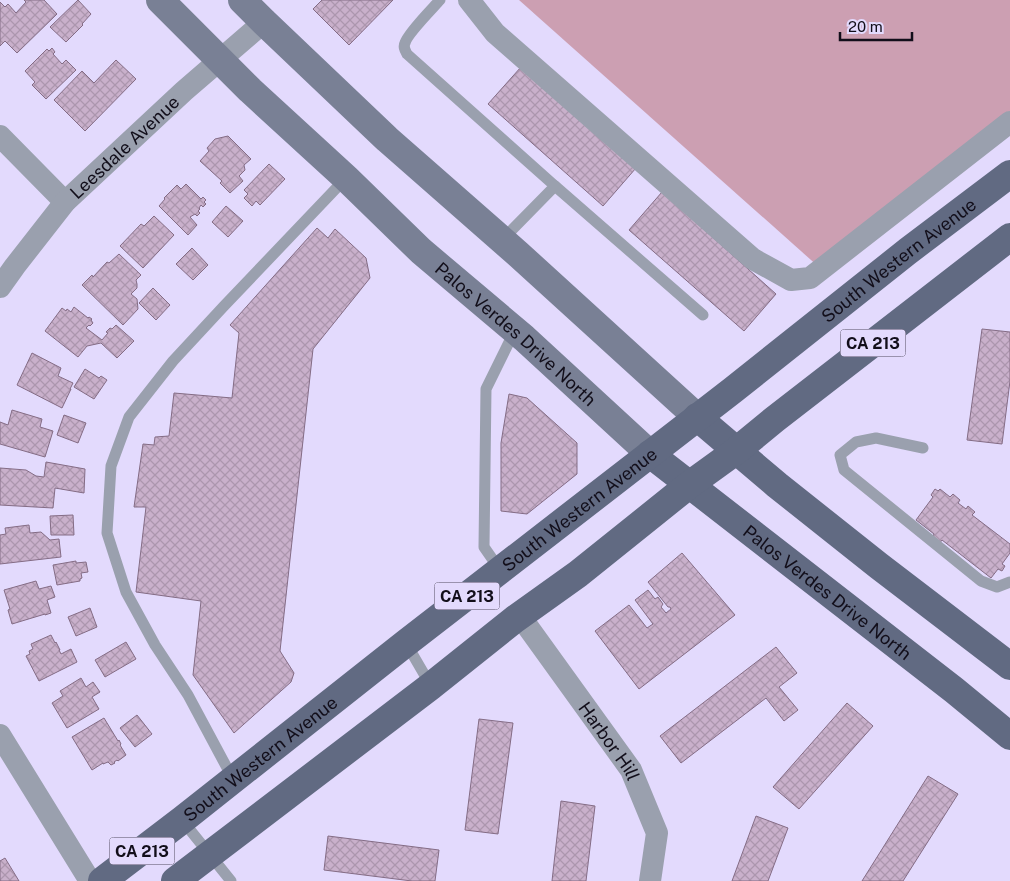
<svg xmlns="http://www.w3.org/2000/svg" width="1010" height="881" font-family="'Public Sans',sans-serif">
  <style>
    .grass { fill: #cc9fb2 }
    .building { fill: url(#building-cross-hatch); stroke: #846c85 }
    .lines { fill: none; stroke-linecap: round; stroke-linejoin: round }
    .lane { stroke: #9aa0ae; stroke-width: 11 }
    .street { stroke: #9aa0ae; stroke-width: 22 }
    .secondary { stroke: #798095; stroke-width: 28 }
    .primary { stroke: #616a82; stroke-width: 28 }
    .labels { text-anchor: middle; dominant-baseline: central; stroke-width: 4; stroke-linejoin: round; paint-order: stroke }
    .shield { fill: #e3dafd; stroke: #514b5e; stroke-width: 1 }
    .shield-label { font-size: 16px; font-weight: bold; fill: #120e1a }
    .street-label { font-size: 18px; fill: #120e1a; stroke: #e3dafd }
  </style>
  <defs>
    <pattern id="building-cross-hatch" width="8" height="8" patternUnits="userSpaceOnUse" patternTransform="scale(1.25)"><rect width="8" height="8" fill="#c9b0cb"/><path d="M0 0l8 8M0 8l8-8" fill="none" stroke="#ac96ae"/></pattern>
  </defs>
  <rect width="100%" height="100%" fill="#e3dafd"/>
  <!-- grass -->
  <polygon class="grass" points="519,0 1010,0 1010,116 820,268"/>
  <!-- building -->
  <g class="building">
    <polygon points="24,0 44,0 57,14 17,53 5,41 0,46 0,2 5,7 8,4 16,13 26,2"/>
    <polygon points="78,0 91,14 82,24 83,25 66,42 50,27"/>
    <polygon points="322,0 393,0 349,45 313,9"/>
    <polygon points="52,48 55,52 53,54 62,64 66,60 76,70 46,99 32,85 35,82 25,71 47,49 49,51"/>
    <polygon points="116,60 136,79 85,131 54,100 82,71 94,83"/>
    <polygon points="521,67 636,168 603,206 488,104"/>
    <polygon points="228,136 251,159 244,165 245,170 239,176 243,181 230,193 220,183 222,181 200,161 209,151 207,148 215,139"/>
    <polygon points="269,164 285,179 260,205 256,201 252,206 244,198 248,194 244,190"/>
    <polygon points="186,184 201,199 203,197 206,200 204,202 206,204 203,207 201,205 199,208 200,209 198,211 200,213 197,216 195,214 190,217 197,225 188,235 159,206 165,199 164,198 177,185 181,189"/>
    <polygon points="662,192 776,294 744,331 629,230"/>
    <polygon points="226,206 243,221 228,237 212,222"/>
    <polygon points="154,216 174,235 143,268 120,246 141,224 144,226"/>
    <polygon points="317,228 328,238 335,229 366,258 370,278 313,349 280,651 294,673 291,682 234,733 193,675 201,601 136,592 146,507 134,507 143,444 154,445 155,437 169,436 174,393 232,398 239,333 230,325"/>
    <polygon points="192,248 208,265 193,280 176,264"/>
    <polygon points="119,254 141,275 136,280 137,284 137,288 131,294 137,299 138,309 123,325 82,285 92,275 93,277 107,262 109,263"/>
    <polygon points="153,288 170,305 156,320 139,303"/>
    <polygon points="74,307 88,318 89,317 92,319 91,320 93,323 90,326 89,325 86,328 102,340 108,333 106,332 110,328 112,329 116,325 134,341 117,358 101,343 87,346 78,357 45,331 62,308 66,311 67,309 71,312"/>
    <polygon points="982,329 1010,332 1010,381 1002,444 967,440"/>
    <polygon points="32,353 61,368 58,376 73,383 70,389 71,389 62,408 17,385"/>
    <polygon points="85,369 99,378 101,376 107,380 94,399 74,387"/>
    <polygon points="509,394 527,398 577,443 577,474 527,514 501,511 501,443"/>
    <polygon points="12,410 42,419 40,427 53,431 45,457 0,444 0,422 8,425"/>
    <polygon points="64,415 86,423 78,443 57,435"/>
    <polygon points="46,462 85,469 84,493 55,488 53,508 0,505 0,468 26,470 36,476 44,477"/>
    <polygon points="935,489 938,491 940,489 950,497 953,494 960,500 958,503 966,509 968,506 975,512 972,515 1010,544 1010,553 1002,564 1005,566 1002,571 998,569 991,578 942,540 939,544 932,538 934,534 916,520 933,497 931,495"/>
    <polygon points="73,515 74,535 51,535 50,516"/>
    <polygon points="29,525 30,533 41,532 50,540 59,539 61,557 0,564 0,535 6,534 5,528"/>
    <polygon points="682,553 735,615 639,689 595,631 629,605 647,628 653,624 635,600 648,590 655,599 658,597 663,604 661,607 666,613 671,609 670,607 668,607 648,582"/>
    <polygon points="76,561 76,563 86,562 88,572 81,573 82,578 80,579 80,581 57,585 53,565"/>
    <polygon points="36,581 39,589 51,586 55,597 47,600 51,613 45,615 45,614 12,624 8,610 10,609 4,590"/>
    <polygon points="90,608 97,627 76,636 68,617"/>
    <polygon points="51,635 55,643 56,642 60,650 59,650 61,654 71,649 77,662 39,681 26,656 30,654 29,651 33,649 31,644"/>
    <polygon points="126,642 136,659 105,677 95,660"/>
    <polygon points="776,647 797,673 779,687 798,710 784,721 766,698 681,763 660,736"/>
    <polygon points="81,678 86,687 93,682 100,692 92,697 99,709 67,728 52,703 63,696 60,691"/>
    <polygon points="847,703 873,726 799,809 773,787"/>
    <polygon points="137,715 152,734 135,747 120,728"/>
    <polygon points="104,718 118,741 119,740 121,744 120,745 126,755 118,761 117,760 114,762 115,763 111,765 108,762 103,764 103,763 92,770 72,737"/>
    <polygon points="479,719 513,723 498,834 465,830"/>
    <polygon points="928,776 958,794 903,881 862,881"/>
    <polygon points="561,801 595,806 586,881 552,881"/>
    <polygon points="756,816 788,828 768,881 732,881"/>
    <polygon points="328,836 439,850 435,881 412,881 324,870"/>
    <polygon points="5,858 19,881 0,881 0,861"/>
  </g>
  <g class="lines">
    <!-- lane -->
    <g class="lane">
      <path d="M440 0C433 8 407 34 405 43 403 47 405 50 407 54L555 186 502 240"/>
      <polyline points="555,186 703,315"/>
      <polyline points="923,448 876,438 856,442 840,455 844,470 981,581 997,587 1010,582"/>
      <polyline points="500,570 484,547 486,389 515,330"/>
      <polyline points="406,643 431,686"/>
      <polyline points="233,779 188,695 155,645 126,592 107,533 111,466 129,417 173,361 224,306 346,178"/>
      <polyline points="182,820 231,881"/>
    </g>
    <!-- street -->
    <g class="street">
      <polyline points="469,0 495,33 753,259 791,280 810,278 1010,122"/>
      <polyline points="0,136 65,202"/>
      <path id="s1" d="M0 287 15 266 65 202 184 91 264 22"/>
      <path id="s2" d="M520 616 631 770 657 833 650 881"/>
      <polyline points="0,735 90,881"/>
    </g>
    <!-- secondary -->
    <g class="secondary">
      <path id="s3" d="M160 0 250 90 346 178 421 251 524 338 650 454"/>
      <polyline points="242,0 264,22 387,139 518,254 697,417"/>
    </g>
    <!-- primary -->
    <g class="primary">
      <polyline points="697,417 777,485 879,566 1010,666"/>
      <path id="s4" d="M650 454 954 690 1010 736"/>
      <path id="s5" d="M102 881 182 820 406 643 733 390 908 251 1010 174"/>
      <polyline points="175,881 431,686 515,619 578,574 689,485 736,451 775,419 1010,237"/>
    </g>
  </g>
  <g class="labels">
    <!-- shield labels -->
    <g class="shield">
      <rect x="840.5" y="329.5" width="65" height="27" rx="4"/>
      <rect x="434.5" y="582.5" width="65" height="27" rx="4"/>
      <rect x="109.5" y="837.5" width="65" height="27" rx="4"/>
    </g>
    <g class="shield-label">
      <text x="873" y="343">CA 213</text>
      <text x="467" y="596">CA 213</text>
      <text x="142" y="851">CA 213</text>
    </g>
    <!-- street labels -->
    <g class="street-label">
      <text stroke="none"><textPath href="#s1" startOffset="188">Leesdale Avenue</textPath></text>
      <text stroke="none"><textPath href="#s5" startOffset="1010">South Western Avenue</textPath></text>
      <text stroke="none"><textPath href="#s3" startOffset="488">Palos Verdes Drive North</textPath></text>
      <text stroke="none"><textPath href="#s5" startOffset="605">South Western Avenue</textPath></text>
      <text stroke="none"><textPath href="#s4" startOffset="225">Palos Verdes Drive North</textPath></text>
      <text stroke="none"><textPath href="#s2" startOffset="154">Harbor Hill</textPath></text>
      <text stroke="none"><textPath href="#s5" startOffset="200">South Western Avenue</textPath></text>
    </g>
  </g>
  <!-- scale -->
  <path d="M840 32v8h72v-8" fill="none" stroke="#120e1a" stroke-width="2.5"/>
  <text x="848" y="32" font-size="15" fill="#120e1a" stroke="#e3dafd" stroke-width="4" paint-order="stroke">20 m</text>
</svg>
